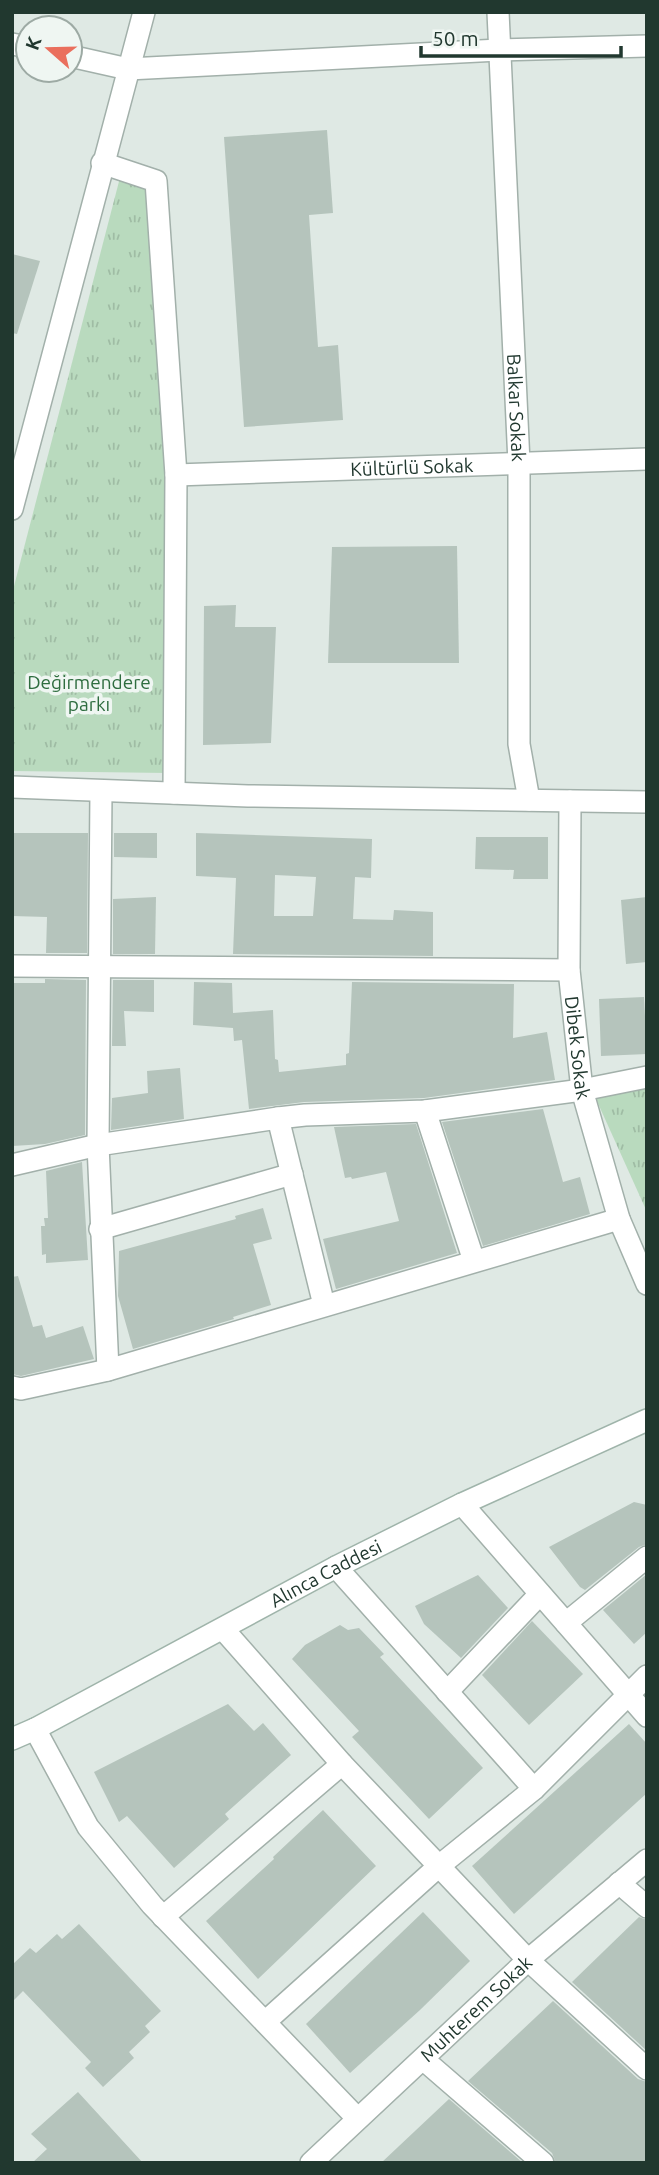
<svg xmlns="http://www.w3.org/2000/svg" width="659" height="2175" font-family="Ubuntu,sans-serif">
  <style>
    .park { fill: url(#park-tufts) }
    .building { fill: #b5c4bc; fill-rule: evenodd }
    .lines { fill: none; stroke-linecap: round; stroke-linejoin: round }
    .street-casing { stroke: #a2b0aa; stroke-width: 24 }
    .secondary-casing { stroke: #9fb4aa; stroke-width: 24 }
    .street { stroke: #fff; stroke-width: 21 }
    .secondary { stroke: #fff; stroke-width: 21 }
    .labels { text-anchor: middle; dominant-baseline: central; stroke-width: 7; stroke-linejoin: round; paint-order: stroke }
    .street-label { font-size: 19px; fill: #21382f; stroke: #eff6f2 }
    .park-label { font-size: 19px; fill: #2e6d3f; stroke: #eff6f2 }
  </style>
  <defs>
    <pattern id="park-tufts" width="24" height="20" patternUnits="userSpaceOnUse" patternTransform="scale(1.75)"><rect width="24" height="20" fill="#b9dabe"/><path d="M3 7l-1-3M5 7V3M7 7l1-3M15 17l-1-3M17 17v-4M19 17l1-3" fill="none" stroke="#9fbca4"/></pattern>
  </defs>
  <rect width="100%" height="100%" fill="#dfe9e4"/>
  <!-- park -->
  <g class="park">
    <polygon points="123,166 160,177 168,773 12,771 12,594"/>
    <polygon points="647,1088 647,1212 596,1099"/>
  </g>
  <!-- building -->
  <g class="building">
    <polygon points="327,130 333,213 309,215 318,347 338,345 343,420 244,427 224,137"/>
    <polygon points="12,254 40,261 17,334 12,333"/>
    <polygon points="457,546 459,663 328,663 332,547"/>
    <polygon points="236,605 235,627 276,627 271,743 203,745 204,606"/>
    <polygon points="12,833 88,833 87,953 46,953 47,917 12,916"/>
    <polygon points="114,833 157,833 157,858 114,857"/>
    <path d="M196 833 372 839 371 878 355 877 353 919 393 920 394 910 433 912V956L233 954 236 878 196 876ZM275 875 316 877 313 916H274Z"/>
    <polygon points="476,837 548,837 548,879 513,879 514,870 475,869"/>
    <polygon points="156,897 155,954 113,954 113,899"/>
    <polygon points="647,897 647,962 626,964 621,900"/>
    <polygon points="45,979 86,980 85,1135 45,1144 12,1146 12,983 45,983"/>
    <polygon points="113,980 154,980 154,1012 124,1011 126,1046 112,1046"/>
    <polygon points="194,982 232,983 233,1013 273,1010 275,1059 278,1060 279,1072 346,1065 346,1054 349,1053 352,982 514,984 513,1038 547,1032 555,1080 424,1098 304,1102 249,1109 242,1040 234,1041 233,1028 193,1025"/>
    <polygon points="644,997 647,1054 601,1056 599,999"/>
    <polygon points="180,1068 184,1119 111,1130 112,1098 148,1093 147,1071"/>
    <polygon points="543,1109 563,1182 580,1177 590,1214 483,1246 442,1122"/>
    <polygon points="416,1124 457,1253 336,1289 323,1239 399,1221 386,1172 352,1179 351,1177 345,1178 334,1127"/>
    <polygon points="82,1162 88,1260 46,1263 46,1254 42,1255 41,1226 45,1226 44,1218 48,1218 46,1171"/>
    <polygon points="263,1208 272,1239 253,1244 271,1305 233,1317 234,1319 133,1349 118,1296 119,1251 236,1219 235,1216"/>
    <polygon points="18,1276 33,1327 42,1325 46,1338 83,1326 94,1359 21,1376 12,1374 12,1277"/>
    <polygon points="634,1502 647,1505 647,1544 639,1547 585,1590 580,1587 549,1547"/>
    <polygon points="647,1574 647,1632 634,1644 603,1610"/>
    <polygon points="478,1575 508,1608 461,1658 424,1624 415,1606"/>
    <polygon points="532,1621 583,1674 529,1725 482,1675"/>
    <polygon points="340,1625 348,1630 359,1628 384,1654 380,1657 483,1768 429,1819 352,1737 359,1731 292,1659 305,1645"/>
    <polygon points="228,1704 254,1731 263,1723 291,1755 225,1814 229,1819 174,1868 127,1816 119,1822 94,1772"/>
    <polygon points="629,1724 647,1744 647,1793 514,1914 472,1866"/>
    <polygon points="323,1810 376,1866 258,1979 206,1921 274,1859 273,1857"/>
    <polygon points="423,1912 470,1961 420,2010 350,2073 306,2024"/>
    <polygon points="639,1917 647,1920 647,2051 572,1982"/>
    <polygon points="79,1924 161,2011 145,2026 150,2032 129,2052 134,2058 103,2087 85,2068 91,2062 23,1991 12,2002 12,1965 30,1948 36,1953 57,1934 62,1939"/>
    <polygon points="553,2001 638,2079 647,2082 647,2163 556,2163 552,2153 468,2081"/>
    <polygon points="78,2092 143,2163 32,2163 47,2149 31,2134"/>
    <polygon points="449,2099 523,2163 381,2163"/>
  </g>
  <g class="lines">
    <defs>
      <g id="street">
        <path id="s1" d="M498 12 519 463V744L529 800"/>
        <polyline points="12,44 28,47"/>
        <polyline points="70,56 128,69 499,50 647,46"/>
        <polyline points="102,163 156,181 176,475 174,793"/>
        <path id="s2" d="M176 475 647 459"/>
        <polyline points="12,509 144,12"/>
        <polyline points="12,787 248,796 647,802"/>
        <polyline points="101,791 98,1145 108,1370"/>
        <path id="s3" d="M570 801 569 970 582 1090 619 1219 647 1284"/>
        <polyline points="12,966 569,970"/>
        <polyline points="425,1111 474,1261"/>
        <polyline points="278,1118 324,1305"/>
        <polyline points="12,1165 98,1145 278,1118 305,1115 425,1111 582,1090 647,1077"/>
        <polyline points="100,1229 292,1174"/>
        <polyline points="12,1387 21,1389 108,1370 619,1219"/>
        <polyline points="462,1504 647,1716"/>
        <polyline points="336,1567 534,1789"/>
        <polyline points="566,1623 647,1557"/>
        <polyline points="447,1692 540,1594"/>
        <polyline points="35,1729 88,1827 152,1905 357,2118"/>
        <polyline points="342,1764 528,1960 647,2069"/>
        <polyline points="619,1883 647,1907"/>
        <polyline points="163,1917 342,1764 223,1629"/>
        <polyline points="265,2022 439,1866 534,1789 647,1676"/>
        <polyline points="424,2060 543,2163"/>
        <path id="s4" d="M311 2163 528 1960 647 1860"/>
      </g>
      <g id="secondary">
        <path id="s5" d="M12 1739 35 1729 336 1567 462 1504 647 1420"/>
      </g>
    </defs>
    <!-- street casing -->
    <use href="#street" class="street-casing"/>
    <!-- secondary casing -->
    <use href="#secondary" class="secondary-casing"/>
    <!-- street -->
    <use href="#street" class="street"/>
    <!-- secondary -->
    <use href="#secondary" class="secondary"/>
  </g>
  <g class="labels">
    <!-- street labels -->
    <g class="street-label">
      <text stroke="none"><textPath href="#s1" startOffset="396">Balkar Sokak</textPath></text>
      <text stroke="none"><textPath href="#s2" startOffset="236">Kültürlü Sokak</textPath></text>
      <text stroke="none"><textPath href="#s3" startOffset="247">Dibek Sokak</textPath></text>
      <text stroke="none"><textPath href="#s5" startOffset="355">Alınca Caddesi</textPath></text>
      <text stroke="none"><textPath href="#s4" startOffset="226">Muhterem Sokak</textPath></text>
    </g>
    <!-- park labels -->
    <g class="park-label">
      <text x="89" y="682">Değirmendere<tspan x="89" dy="22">parkı</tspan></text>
    </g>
  </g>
  <!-- border -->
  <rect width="659" height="2175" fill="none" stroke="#21382f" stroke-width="28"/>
  <!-- north arrow -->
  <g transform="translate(49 49) rotate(290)"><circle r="33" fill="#eff6f2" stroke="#9daaa4" stroke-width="2"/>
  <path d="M0-5L12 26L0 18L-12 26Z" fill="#ea6f5d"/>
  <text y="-10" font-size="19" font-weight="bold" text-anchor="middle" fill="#21382f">K</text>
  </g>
  <!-- scale -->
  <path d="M421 46v10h200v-10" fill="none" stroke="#21382f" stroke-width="3.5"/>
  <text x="432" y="46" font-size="21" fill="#21382f" stroke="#eff6f2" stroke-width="5" paint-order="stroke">50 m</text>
</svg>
